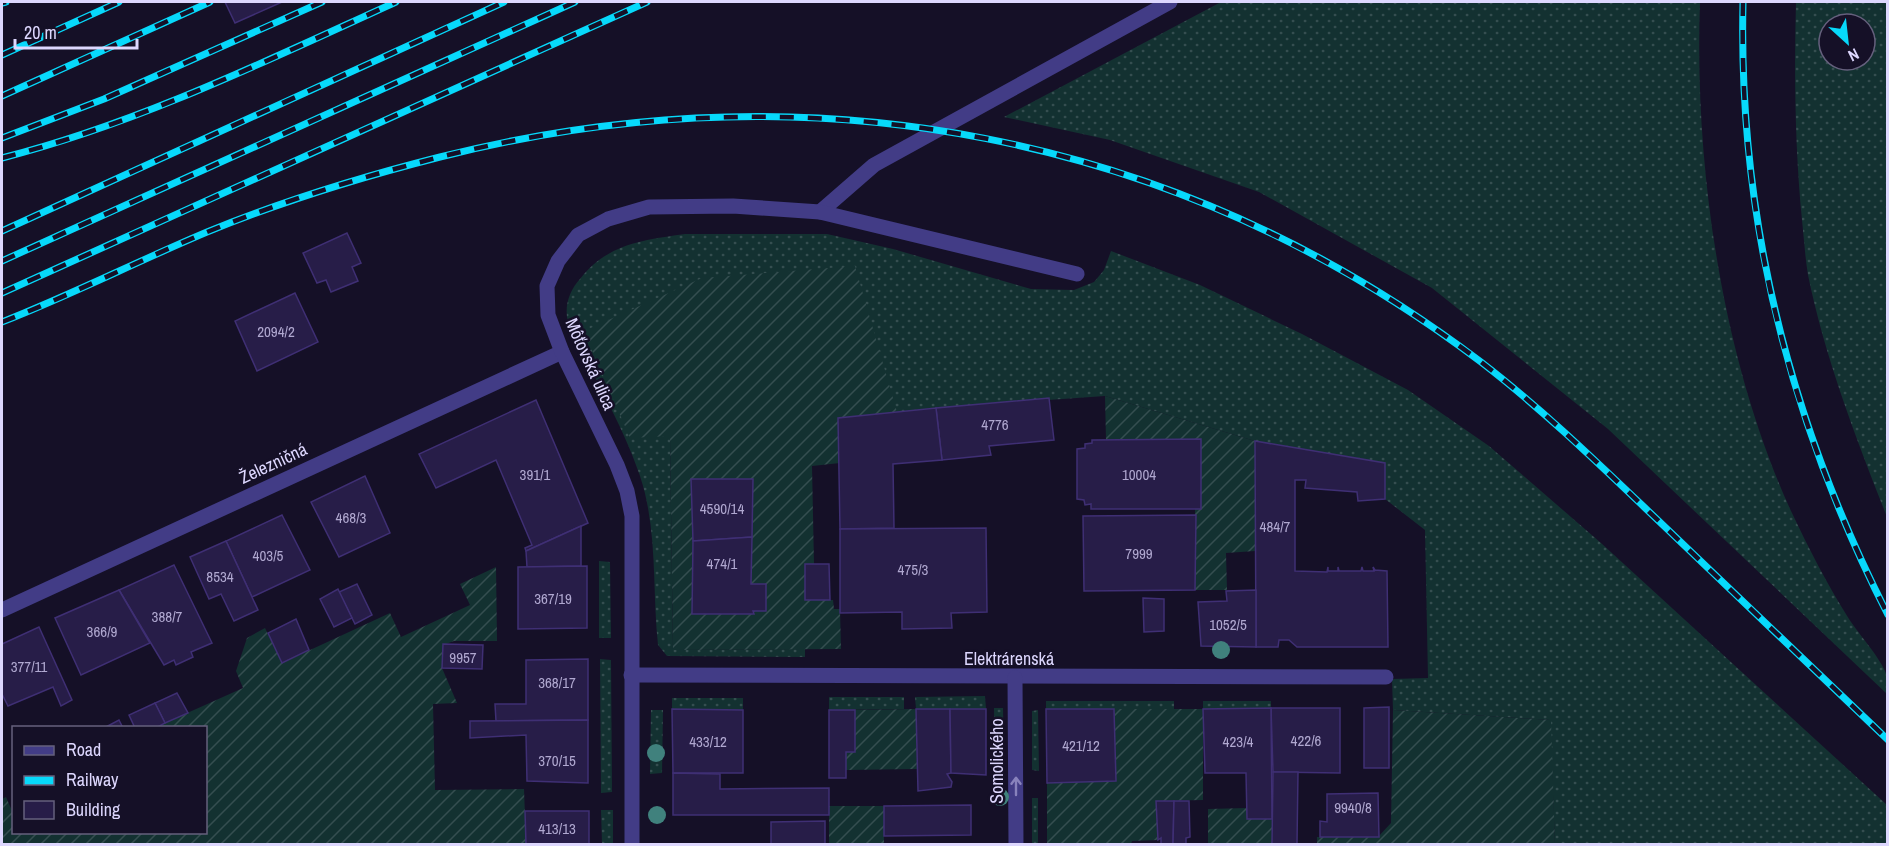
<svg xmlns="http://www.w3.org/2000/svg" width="1889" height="846" font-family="'Archivo Narrow',sans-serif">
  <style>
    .grass { fill: url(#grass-dots); fill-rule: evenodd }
    .garden { fill: url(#garden-furrows) }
    .building { fill: #271d48; stroke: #3f2f74; stroke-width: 1.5 }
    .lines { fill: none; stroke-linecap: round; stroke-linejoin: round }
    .minor { stroke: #423c86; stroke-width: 15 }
    .rail-casing { stroke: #07d9fb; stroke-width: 7 }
    .rail { stroke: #151027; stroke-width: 4.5; stroke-dasharray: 14; stroke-linecap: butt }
    .tree { fill: #40817d }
    .oneway { stroke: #8882bc }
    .labels { text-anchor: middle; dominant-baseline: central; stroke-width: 5; stroke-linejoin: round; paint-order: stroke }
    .number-label { font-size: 15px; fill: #b0a8d0 }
    .street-label { font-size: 18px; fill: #ddd7fe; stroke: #151027 }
  </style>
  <defs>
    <pattern id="grass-dots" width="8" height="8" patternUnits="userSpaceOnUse" patternTransform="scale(1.5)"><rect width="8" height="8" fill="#133131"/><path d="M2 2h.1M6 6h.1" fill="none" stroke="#354e50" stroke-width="1.8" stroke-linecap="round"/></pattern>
    <pattern id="garden-furrows" width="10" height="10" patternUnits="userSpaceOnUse" patternTransform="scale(1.5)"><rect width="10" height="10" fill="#133131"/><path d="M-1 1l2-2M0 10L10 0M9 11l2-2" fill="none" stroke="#354e50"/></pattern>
  </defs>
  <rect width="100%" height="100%" fill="#151027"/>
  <!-- grass -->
  <g class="grass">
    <path d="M1221 2H1700C1694 167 1722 360 1791 511 1808 547 1828 586 1849 619 1860 636 1881 658 1887 676 1889 681 1888 689 1887 694L1608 429 1432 288 1259 192 1110 140 1004 117Z"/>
    <path d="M1796 2H1887V517C1856 438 1825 358 1808 275 1805 257 1804 238 1802 220 1795 148 1794 74 1796 2ZM1829 24H1865V60H1829Z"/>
    <path d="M685 234H827L893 249 1031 289 1074 290 1094 282 1104 270 1111 251 1200 285 1302 334 1408 390 1489 446 1601 543 1887 805V844H1555L1550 720 1393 710 1392 679 1428 678 1425 530 1385 499V463L1255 441 1105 396 936 408 670 435 673 650 805 649V657L667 656 658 645C652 589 658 530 640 476 622 422 591 374 568 322 564 307 569 291 580 279 607 244 643 240 685 234Z"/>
    <polygon points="599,561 610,562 611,638 599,638"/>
    <polygon points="600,659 611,660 612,792 601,793"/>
    <polygon points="985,696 986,709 916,709 915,697"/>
    <polygon points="829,697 904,697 904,709 829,710"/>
    <polygon points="672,698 743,698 743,710 672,709"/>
    <rect x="1046" y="701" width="128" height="8"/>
    <polygon points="1203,701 1271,701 1271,708 1203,709"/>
    <polygon points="994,708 1003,708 1004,774 995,774"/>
    <polygon points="651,710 663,710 662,773 650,774"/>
    <polygon points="1038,710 1039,771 1032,770 1032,711"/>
    <rect x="1032" y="798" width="6" height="46"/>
    <polygon points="601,810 613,810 613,844 602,844"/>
  </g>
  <!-- garden -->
  <g class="garden">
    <polygon points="855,266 897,412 840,463 812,466 814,564 805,564 805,600 833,600 834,609 840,609 841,649 673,650 670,436 630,438 584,331 702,278"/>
    <polygon points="1105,396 1255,441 1255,551 1226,553 1227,590 1195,590 1195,509 1201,509 1201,439 1106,440"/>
    <polygon points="496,567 497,641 454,641 443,645 442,668 457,703 433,704 435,790 524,789 526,844 2,844 2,799 6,797 13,813 14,832 206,832 206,728 156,727 243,688 236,671 247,638 265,628 282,663 390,613 401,637 470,605 460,584"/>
    <polygon points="916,709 917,769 846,770 846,752 855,752 855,710"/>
    <polygon points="1114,709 1203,709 1203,800 1157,801 1158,840 1132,841 1131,844 1047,844 1047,783 1116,780"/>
    <polygon points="1393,710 1551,720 1555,844 1317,844 1317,837 1378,837 1391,823"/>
    <rect x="829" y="806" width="55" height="38"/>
    <polygon points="1247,808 1247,819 1272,819 1272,844 1208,844 1208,809"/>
  </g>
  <!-- building -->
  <g class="building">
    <polygon points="225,2 282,2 235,23"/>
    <polygon points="347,233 361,263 352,267 358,281 331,292 326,280 317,283 303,253"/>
    <polygon points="295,293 318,342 257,371 235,321"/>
    <polygon points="1049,398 1054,440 989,446 991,455 942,460 936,408"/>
    <polygon points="536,400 588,523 526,551 525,548 532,545 496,460 436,488 419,454"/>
    <polygon points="936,408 942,460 893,464 894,528 840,529 838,418"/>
    <polygon points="1201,439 1201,509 1091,509 1091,504 1085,505 1084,500 1077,499 1077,449 1085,448 1085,444 1092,443 1092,440"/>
    <polygon points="1255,441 1385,463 1385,499 1358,501 1357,492 1305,488 1306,480 1295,480 1295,571 1327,572 1328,567 1328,571 1338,571 1338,567 1339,571 1361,571 1362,567 1363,571 1374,571 1373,567 1375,570 1387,571 1388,647 1297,647 1289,640 1279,640 1278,647 1256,647"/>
    <polygon points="365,476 390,533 339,557 311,502"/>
    <polygon points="691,479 753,479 752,537 693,541"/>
    <polygon points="282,515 310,570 252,597 226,541"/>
    <polygon points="1196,515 1195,590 1084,591 1083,516"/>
    <polygon points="581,526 581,566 527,567 526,551"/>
    <polygon points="986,528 987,612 951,613 952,628 902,629 902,612 840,613 840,529"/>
    <polygon points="752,537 751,584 766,584 766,611 753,611 754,614 692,614 693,541"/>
    <polygon points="226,541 258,610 234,621 221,594 209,599 190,557"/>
    <polygon points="805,564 829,564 830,600 805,600"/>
    <polygon points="174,565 212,643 191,652 193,657 176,665 174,660 164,665 119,590"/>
    <polygon points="587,566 587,628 518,629 518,567"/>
    <polygon points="357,584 372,615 355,624 339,592"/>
    <polygon points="338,589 352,618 334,627 320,599"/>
    <polygon points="119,590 150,643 81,675 55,618"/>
    <polygon points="1256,590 1256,647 1201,646 1198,602 1227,601 1226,591"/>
    <polygon points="1143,598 1164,599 1164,631 1144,632"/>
    <polygon points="296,619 309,650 282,663 268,633"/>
    <polygon points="39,627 72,700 61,706 53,687 8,706 2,694 2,644"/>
    <polygon points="443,644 483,645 482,669 442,668"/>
    <polygon points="588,659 588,720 496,721 495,704 526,704 526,660"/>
    <polygon points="177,693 188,713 165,723 155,703"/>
    <polygon points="155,703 165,723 156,728 135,728 129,715"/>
    <polygon points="1389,707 1389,768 1364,768 1364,708"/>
    <polygon points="1271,708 1340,708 1340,773 1273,772"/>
    <polygon points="1271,708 1272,819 1247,819 1246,773 1205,773 1203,709"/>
    <polygon points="672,709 743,710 743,773 673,773"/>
    <polygon points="916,709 950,709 951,773 947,774 952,782 951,787 918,791"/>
    <polygon points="950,709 986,709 986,775 951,773"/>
    <polygon points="1046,709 1114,709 1116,781 1047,783"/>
    <polygon points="829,710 855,710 855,752 846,752 846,778 829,778"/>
    <polygon points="119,720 123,728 104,728"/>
    <polygon points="588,720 588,783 527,781 526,735 470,738 470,721"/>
    <polygon points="1273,772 1298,772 1297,844 1272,844"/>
    <polygon points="673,773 720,774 720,789 829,788 829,815 673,815"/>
    <polygon points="1378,793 1379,837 1320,837 1320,821 1327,822 1327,794"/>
    <polygon points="1156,801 1174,801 1173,844 1161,844 1161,838 1158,840"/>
    <polygon points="1174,801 1189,801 1190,837 1186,838 1186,844 1173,844"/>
    <polygon points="971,805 971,835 884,836 884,806"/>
    <polygon points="525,811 589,811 589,844 526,844"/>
    <polygon points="825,821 825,844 771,844 771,822"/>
  </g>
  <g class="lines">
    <!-- minor -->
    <g class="minor">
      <polyline points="820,212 874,165 1170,2"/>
      <polyline points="2,610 562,352"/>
      <polyline points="631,675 1386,677"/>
      <polyline points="1015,678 1016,844"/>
      <polyline points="632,844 632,516 627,491 617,465 562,352 548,315 547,286 558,261 578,235 608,219 649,207 733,206 820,212 1077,274"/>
    </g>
    <defs>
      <g id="rail">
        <path d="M1743 2C1738 219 1789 421 1888 615"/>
        <polyline points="2,3 6,2"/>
        <polyline points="2,55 119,2"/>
        <polyline points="2,96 210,2"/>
        <polyline points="2,138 104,99 322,2"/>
        <path d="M2 158C139 123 268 60 396 2"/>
        <polyline points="2,231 504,2"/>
        <polyline points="2,261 575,2"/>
        <polyline points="2,293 647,2"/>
        <path d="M2 322C71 295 138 261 207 232 283 201 361 177 440 157 809 64 1177 132 1481 362 1546 412 1604 469 1664 526 1738 597 1813 668 1888 740"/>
      </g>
    </defs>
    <!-- rail casing -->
    <use href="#rail" class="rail-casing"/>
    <!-- rail -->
    <use href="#rail" class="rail"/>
  </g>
  <!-- trees -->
  <g class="tree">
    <circle cx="1221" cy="650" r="9"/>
    <circle cx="656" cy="753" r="9"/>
    <circle cx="1000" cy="797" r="9"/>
    <circle cx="657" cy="815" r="9"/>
  </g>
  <!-- one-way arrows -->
  <defs><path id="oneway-shaft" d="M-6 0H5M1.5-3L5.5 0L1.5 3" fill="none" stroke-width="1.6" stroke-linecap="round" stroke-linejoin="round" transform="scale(1.5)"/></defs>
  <use class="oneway" href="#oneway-shaft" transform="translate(1016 786) rotate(-90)"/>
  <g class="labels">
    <!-- number labels -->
    <g class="number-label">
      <text x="276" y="331">2094/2</text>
      <text x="995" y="424">4776</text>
      <text x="535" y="474">391/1</text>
      <text x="1139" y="474">10004</text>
      <text x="722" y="508">4590/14</text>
      <text x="351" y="517">468/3</text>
      <text x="1275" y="526">484/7</text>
      <text x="1139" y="553">7999</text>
      <text x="268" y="555">403/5</text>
      <text x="722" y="563">474/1</text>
      <text x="913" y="569">475/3</text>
      <text x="220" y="576">8534</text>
      <text x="553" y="598">367/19</text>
      <text x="167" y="616">388/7</text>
      <text x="1228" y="624">1052/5</text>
      <text x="102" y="631">366/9</text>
      <text x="463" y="657">9957</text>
      <text x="29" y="666">377/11</text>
      <text x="557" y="682">368/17</text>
      <text x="1306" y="740">422/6</text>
      <text x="708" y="741">433/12</text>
      <text x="1238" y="741">423/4</text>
      <text x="1081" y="745">421/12</text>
      <text x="557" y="760">370/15</text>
      <text x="1353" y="807">9940/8</text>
      <text x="557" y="828">413/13</text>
    </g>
    <!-- street labels -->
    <g class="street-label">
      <text transform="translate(591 364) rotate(66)">Môťovská ulica</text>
      <text transform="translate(273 463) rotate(-25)">Železničná</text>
      <text x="1009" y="658">Elektrárenská</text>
      <text transform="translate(996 761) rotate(-90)">Somolického</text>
    </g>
  </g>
  <!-- border -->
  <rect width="1889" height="846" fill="none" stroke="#ddd7fe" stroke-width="6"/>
  <!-- legend -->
  <rect x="12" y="726" width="195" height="108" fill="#151027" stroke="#65607d" stroke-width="1.5"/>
  <rect x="24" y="746" width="30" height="9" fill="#423c86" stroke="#65607d" stroke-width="1.5"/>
  <text x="66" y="756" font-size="18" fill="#ddd7fe">Road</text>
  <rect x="24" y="776" width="30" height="9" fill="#07d9fb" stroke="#65607d" stroke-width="1.5"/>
  <text x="66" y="786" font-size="18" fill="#ddd7fe">Railway</text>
  <rect x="24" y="801" width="30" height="18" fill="#271d48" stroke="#65607d" stroke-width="1.5"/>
  <text x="66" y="816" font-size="18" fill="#ddd7fe">Building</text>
  <!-- north arrow -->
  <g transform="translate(1847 42) rotate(153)"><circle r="28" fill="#151027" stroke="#65607d" stroke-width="1.5"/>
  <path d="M0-4.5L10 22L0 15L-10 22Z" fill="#07d9fb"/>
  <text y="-9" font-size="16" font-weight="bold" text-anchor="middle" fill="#ddd7fe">N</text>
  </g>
  <!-- scale -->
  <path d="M15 39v9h122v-9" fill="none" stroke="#ddd7fe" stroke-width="3"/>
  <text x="24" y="39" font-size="18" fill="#ddd7fe" stroke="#151027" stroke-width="4.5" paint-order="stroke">20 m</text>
</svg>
